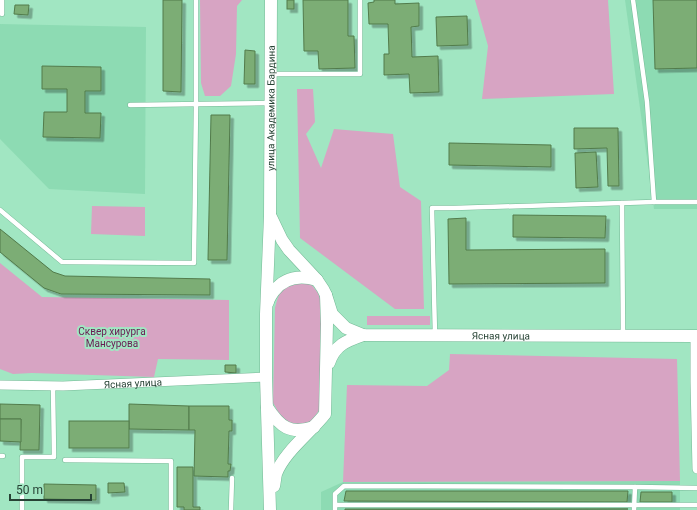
<svg xmlns="http://www.w3.org/2000/svg" width="697" height="510" font-family="Roboto,sans-serif">
  <style>
    .built { fill: #8ddbb3 }
    .green { fill: #d7a4c3 }
    .building { fill: #7bad74; stroke: #527b4b; filter: url(#shadow) }
    .lines { fill: none; stroke-linecap: round; stroke-linejoin: round }
    .service-casing { stroke: #75b996; stroke-width: 5.5 }
    .minor-casing { stroke: #75b996; stroke-width: 10 }
    .tertiary-casing { stroke: #75b996; stroke-width: 13 }
    .service { stroke: #fff; stroke-width: 4.5 }
    .minor { stroke: #fff; stroke-width: 9 }
    .tertiary { stroke: #fff; stroke-width: 12 }
    .labels { text-anchor: middle; dominant-baseline: central; stroke-width: 4; stroke-linejoin: round; paint-order: stroke }
    .street-label { font-size: 10px; fill: #274335; stroke: #a1e6c2 }
    .park-label { font-size: 10px; fill: #681b52; stroke: #a1e6c2 }
  </style>
  <defs>
    <filter id="shadow"><feDropShadow dx="3.5" dy="3.5" stdDeviation="0" flood-color="#0004"/></filter>
  </defs>
  <rect width="100%" height="100%" fill="#a1e6c2"/>
  <!-- built -->
  <g class="built">
    <polygon points="625,0 697,0 697,209 654,209"/>
    <polygon points="0,24 146,27 145,194 49,189 0,139"/>
    <polygon points="680,481 680,510 321,510 321,492 343,482"/>
  </g>
  <!-- green -->
  <g class="green">
    <polygon points="200,0 242,0 237,6 236,54 231,86 220,96 205,96 201,83"/>
    <polygon points="475,0 608,0 614,94 482,99 488,46"/>
    <polygon points="297,89 313,89 315,122 306,134 321,168 334,129 393,134 400,187 421,201 424,309 395,309 300,238"/>
    <polygon points="92,206 145,207 145,236 91,234"/>
    <polygon points="0,263 42,297 229,300 229,360 158,359 154,377 32,373 13,374 0,369"/>
    <path d="M294 281 311 284 318 293 322 304 320 409C317 413 314 419 310 422 301 429 288 424 281 416 278 413 276 407 273 403L275 308C279 292 280 291 294 281Z"/>
    <rect x="367" y="316" width="63" height="9"/>
    <polygon points="450,354 677,359 680,481 343,482 347,385 427,386 449,370"/>
  </g>
  <!-- building -->
  <g class="building">
    <polygon points="163,0 182,0 181,92 163,91"/>
    <rect x="287" y="0" width="7" height="9"/>
    <polygon points="303,0 348,0 348,36 354,36 355,68 319,69 318,51 304,51"/>
    <polygon points="374,0 395,0 395,4 419,3 419,26 411,27 412,57 438,56 439,92 410,93 409,74 384,75 384,54 389,54 388,24 369,24 368,3 374,2"/>
    <polygon points="653,0 697,0 697,68 655,69"/>
    <polygon points="15,5 29,5 28,15 14,14"/>
    <polygon points="467,16 468,45 437,46 436,17"/>
    <polygon points="245,50 255,51 255,84 244,84"/>
    <polygon points="42,66 101,67 101,91 85,91 85,113 101,113 100,138 43,137 44,112 67,112 67,89 42,89"/>
    <polygon points="211,115 230,115 227,260 208,260"/>
    <polygon points="574,128 618,128 619,186 608,186 607,148 574,149"/>
    <polygon points="449,143 551,145 551,167 449,165"/>
    <polygon points="596,152 598,187 576,188 575,153"/>
    <polygon points="513,215 606,216 605,238 513,237"/>
    <polygon points="466,218 466,250 605,249 605,283 449,284 448,219"/>
    <polygon points="0,229 53,272 65,276 210,279 210,295 61,294 44,288 0,252"/>
    <polygon points="225,365 236,365 236,373 225,372"/>
    <polygon points="0,404 40,405 39,450 20,450 21,419 0,419"/>
    <polygon points="129,404 189,406 189,430 129,429"/>
    <polygon points="189,406 229,406 229,420 232,420 232,431 229,431 228,464 231,464 230,471 228,471 228,477 194,476 195,430 189,430"/>
    <polygon points="0,419 21,419 21,442 0,441"/>
    <rect x="69" y="421" width="60" height="27"/>
    <polygon points="177,467 193,467 193,507 200,507 200,510 184,510 184,507 177,507"/>
    <polygon points="108,483 124,483 125,492 108,493"/>
    <polygon points="44,484 96,485 96,500 44,499"/>
    <polygon points="346,491 628,491 627,502 344,501"/>
    <polygon points="641,492 672,492 672,502 640,502"/>
    <polygon points="345,509 628,509 345,510"/>
  </g>
  <g class="lines">
    <defs>
      <g id="service">
        <polyline points="633,0 647,102 654,202"/>
        <polyline points="2,14 2,0"/>
        <polyline points="272,74 360,74 360,0"/>
        <polyline points="130,105 270,103"/>
        <polyline points="622,203 623,336"/>
        <polyline points="0,210 62,262 194,263 196,105 196,0"/>
        <polyline points="435,335 432,208 454,208 654,202 697,202"/>
        <polyline points="0,456 3,456"/>
        <polyline points="65,460 171,461 171,510"/>
        <polyline points="336,505 697,505"/>
        <polyline points="22,510 22,457 54,457 53,386"/>
        <polyline points="231,510 232,478"/>
        <polyline points="335,510 335,494 344,486 635,487 697,488"/>
        <polyline points="634,510 635,487"/>
      </g>
      <g id="minor">
        <polyline points="695,336 695,382 697,469"/>
        <path id="s1" d="M0 385 63 386 266 377"/>
      </g>
      <g id="tertiary">
        <path d="M271 217 282 240 289 250 317 280 323 289 326 295 327 324 325 414C311 432 284 452 276 474 275 478 275 482 274 486"/>
        <path id="s2" d="M326 295 332 314 346 328 363 335 697 336"/>
        <path d="M268 302C269 298 271 295 274 291 285 277 300 275 317 280"/>
        <path d="M329 363C335 345 346 341 363 335"/>
        <path d="M267 407C280 427 290 435 314 427"/>
        <path id="s3" d="M270 510 266 377V314L270 216 271 0"/>
      </g>
    </defs>
    <!-- service casing -->
    <use href="#service" class="service-casing"/>
    <!-- minor casing -->
    <use href="#minor" class="minor-casing"/>
    <!-- tertiary casing -->
    <use href="#tertiary" class="tertiary-casing"/>
    <!-- service -->
    <use href="#service" class="service"/>
    <!-- minor -->
    <use href="#minor" class="minor"/>
    <!-- tertiary -->
    <use href="#tertiary" class="tertiary"/>
  </g>
  <g class="labels">
    <!-- street labels -->
    <g class="street-label">
      <text stroke="none"><textPath href="#s3" startOffset="402">улица Академика Бардина</textPath></text>
      <text stroke="none"><textPath href="#s2" startOffset="196">Ясная улица</textPath></text>
      <text stroke="none"><textPath href="#s1" startOffset="133">Ясная улица</textPath></text>
    </g>
    <!-- park labels -->
    <g class="park-label">
      <text x="112" y="331">Сквер хирурга<tspan x="112" dy="12">Мансурова</tspan></text>
    </g>
  </g>
  <!-- scale -->
  <path d="M10 494v6h81v-6" fill="none" stroke="#274335" stroke-width="2"/>
  <text x="16" y="494" font-size="12" fill="#274335" stroke="#a1e6c2" stroke-width="3" paint-order="stroke">50 m</text>
</svg>
